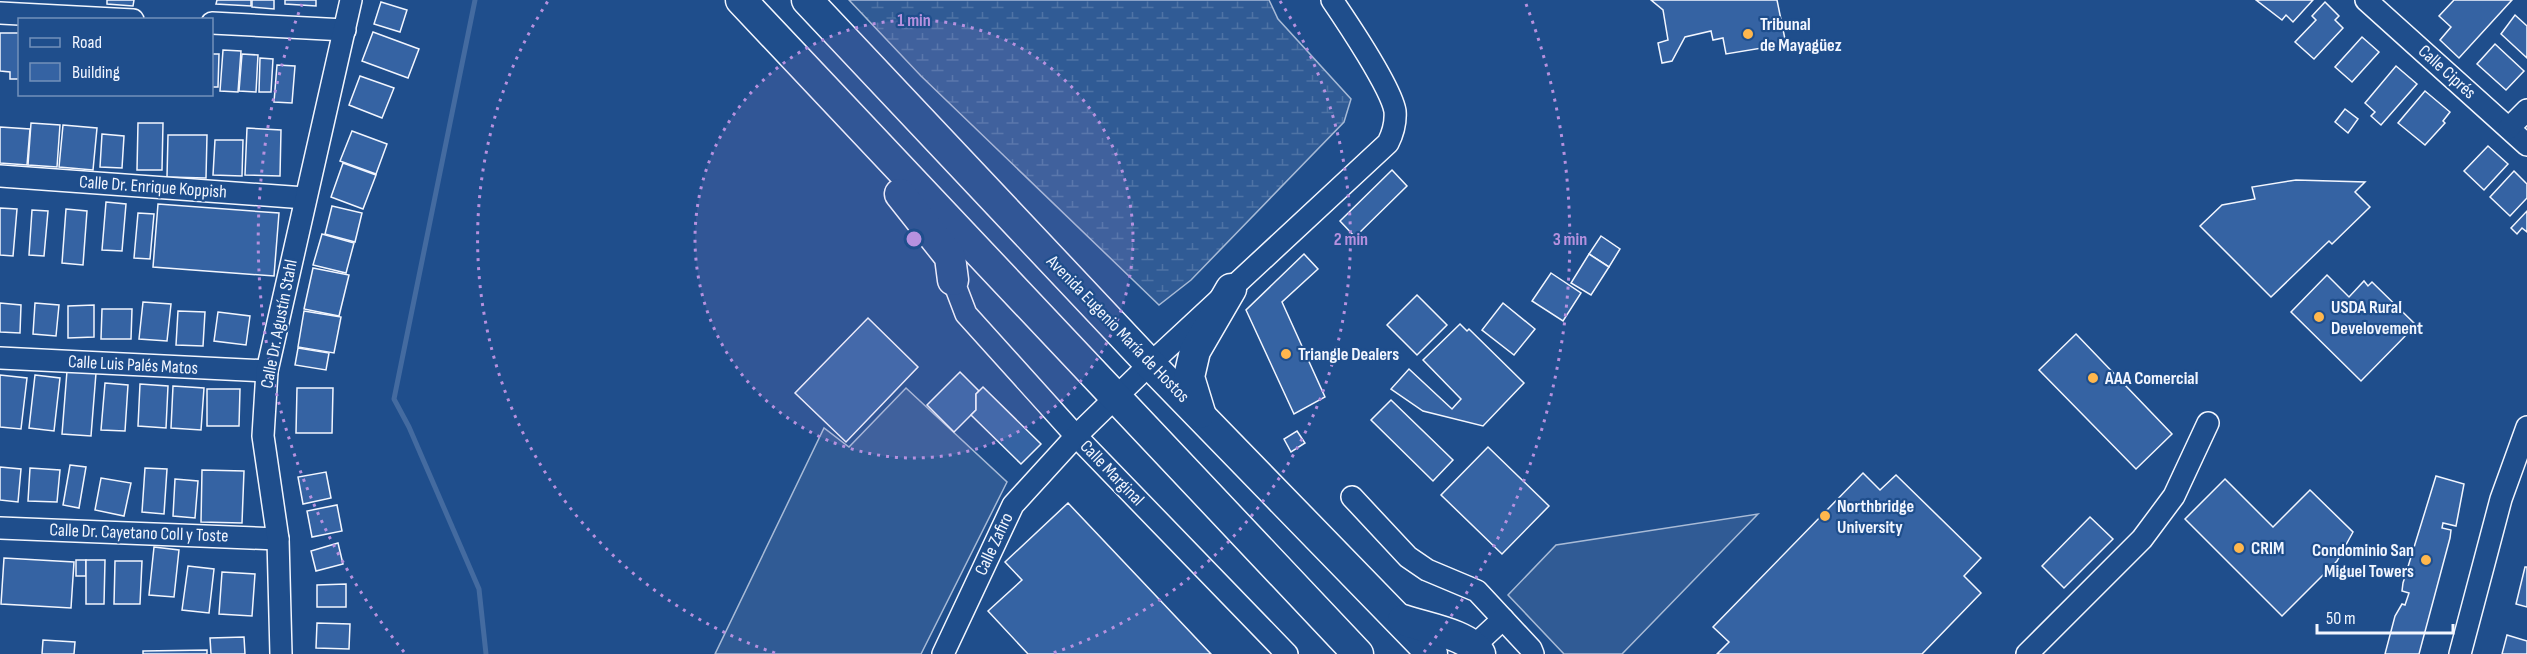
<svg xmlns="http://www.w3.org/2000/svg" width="2527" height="654" font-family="'Sofia Sans Condensed',sans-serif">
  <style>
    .built { fill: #305b95; stroke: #a8bbd7; stroke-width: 1.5 }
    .wetland { fill: url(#wetland-marsh); stroke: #a8bbd7; stroke-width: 1.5 }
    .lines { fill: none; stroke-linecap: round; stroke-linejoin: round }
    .stream { stroke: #446ba0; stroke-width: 5 }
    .building { fill: #3563a3; stroke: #f2f6ff; stroke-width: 1.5 }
    .minor-casing { stroke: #f2f6ff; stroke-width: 24 }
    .highway-casing { stroke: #f2f6ff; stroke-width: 33 }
    .minor { stroke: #1f4e8c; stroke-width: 21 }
    .highway { stroke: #1f4e8c; stroke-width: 30 }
    .ring { fill: none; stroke: #b691df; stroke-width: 3; stroke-dasharray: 3 6 }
    .poi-dot { fill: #ffb74d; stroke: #1f4e8c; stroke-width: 2 }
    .labels { text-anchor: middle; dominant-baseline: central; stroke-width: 4.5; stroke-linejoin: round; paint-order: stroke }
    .poi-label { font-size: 18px; font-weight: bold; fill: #f2f6ff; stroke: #1f4e8c; text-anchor: start }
    .street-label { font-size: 18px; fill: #f2f6ff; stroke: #1f4e8c }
    .centre { fill: #b691df; stroke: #1f4e8c; stroke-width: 3 }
    .ring-label { font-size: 18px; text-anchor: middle; font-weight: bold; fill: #b691df; stroke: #1f4e8c; stroke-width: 4.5; stroke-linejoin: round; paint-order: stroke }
  </style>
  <defs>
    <pattern id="wetland-marsh" width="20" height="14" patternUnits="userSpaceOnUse" patternTransform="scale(1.5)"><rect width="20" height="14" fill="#305b95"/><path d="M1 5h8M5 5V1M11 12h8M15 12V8" fill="none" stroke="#4e73a5"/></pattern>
  </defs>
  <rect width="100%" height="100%" fill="#1f4e8c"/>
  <!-- built -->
  <g class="built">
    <polygon points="906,388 1007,482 921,654 715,654 824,428 849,447"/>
    <polygon points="1758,514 1622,654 1564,654 1508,595 1556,545"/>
  </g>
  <!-- wetland -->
  <polygon class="wetland" points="849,0 1269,0 1278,19 1351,99 1344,122 1191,280 1159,305 921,76"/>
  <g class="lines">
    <!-- stream -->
    <polyline class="stream" points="475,0 394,399 409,427 479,589 486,654"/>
  </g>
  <!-- building -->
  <g class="building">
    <polygon points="107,0 134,0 133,6 107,4"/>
    <polygon points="217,0 251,0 251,6 216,4"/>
    <polygon points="252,0 274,0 274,9 252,7"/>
    <polygon points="285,0 316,0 316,6 285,4"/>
    <polygon points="1651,0 1777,0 1786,44 1726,54 1723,38 1713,40 1711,31 1685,37 1672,61 1662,63 1658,43 1668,40 1663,10"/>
    <polygon points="2256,0 2313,0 2293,22 2286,15 2282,20"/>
    <polygon points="2454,0 2512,0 2459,58 2440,40 2451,27 2439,16"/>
    <polygon points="381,2 407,10 400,32 374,24"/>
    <polygon points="2325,2 2339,16 2335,20 2343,28 2314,59 2295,42 2316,20 2312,16"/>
    <polygon points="2515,15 2527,26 2527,58 2501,34"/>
    <polygon points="373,32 419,49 408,78 362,61"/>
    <polygon points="0,33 20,33 20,79 10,79 10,72 0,71"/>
    <polygon points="2362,37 2379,52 2352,82 2335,67"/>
    <polygon points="2495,44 2524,71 2506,90 2477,64"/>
    <polygon points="223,50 241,51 238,92 220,91"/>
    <polygon points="212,54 219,54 218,87 212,87"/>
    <polygon points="242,54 258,55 256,92 239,91"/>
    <polygon points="260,58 273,59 271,92 259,92"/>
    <polygon points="277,65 295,66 292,103 274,102"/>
    <polygon points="2396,66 2417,84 2381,125 2371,116 2375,112 2365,103"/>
    <polygon points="360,76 394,88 382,118 349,105"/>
    <polygon points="2425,91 2450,112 2443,121 2445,123 2425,145 2398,123"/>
    <polygon points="2345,109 2358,119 2348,133 2335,122"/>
    <polygon points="31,123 60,125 57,167 28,165"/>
    <polygon points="138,123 163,123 162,170 137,170"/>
    <polygon points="63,125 97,128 93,170 59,167"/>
    <polygon points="0,127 30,129 27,165 0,163"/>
    <polygon points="247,128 281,130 280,176 245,175"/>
    <polygon points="352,131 387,144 376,174 340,161"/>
    <polygon points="102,134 124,136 122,168 100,167"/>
    <polygon points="168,135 207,135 206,178 167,177"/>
    <polygon points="215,140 243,140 242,176 213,175"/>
    <polygon points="2488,146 2508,164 2484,190 2464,171"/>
    <polygon points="343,163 376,175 363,209 331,197"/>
    <polygon points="1392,170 1407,186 1355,237 1340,221"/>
    <polygon points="2514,171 2527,184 2527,198 2510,216 2490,197"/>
    <polygon points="2296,180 2365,182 2355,192 2370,207 2332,244 2329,241 2271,297 2200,226 2222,205 2255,199 2252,187"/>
    <polygon points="106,202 126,204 122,251 102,250"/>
    <polygon points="158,204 279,213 274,276 153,267"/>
    <polygon points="332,206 362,213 355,242 325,234"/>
    <polygon points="0,208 17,209 13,256 0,255"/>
    <polygon points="66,209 87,211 83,265 62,263"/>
    <polygon points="32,210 48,211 44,256 29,255"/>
    <polygon points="2527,211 2527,232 2522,228 2517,234 2511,228"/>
    <polygon points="138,213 154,214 150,259 134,258"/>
    <polygon points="322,234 354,243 346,273 313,265"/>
    <polygon points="1601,236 1620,249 1609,267 1589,254"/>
    <polygon points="1304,254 1318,269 1282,302 1325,397 1294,414 1246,310"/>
    <polygon points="1589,254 1609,267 1591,295 1571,283"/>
    <polygon points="313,268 349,275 339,316 304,309"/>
    <polygon points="1551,273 1581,293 1563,321 1532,301"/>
    <polygon points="2327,275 2349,297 2364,281 2368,286 2372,282 2416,325 2361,381 2291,312"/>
    <polygon points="1417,295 1447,325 1417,355 1387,325"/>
    <polygon points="143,302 171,304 167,341 139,339"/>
    <polygon points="0,303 21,305 20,333 0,332"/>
    <polygon points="35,303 59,305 56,336 33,334"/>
    <polygon points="1503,303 1535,329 1514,355 1482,330"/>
    <polygon points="94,305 94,337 68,338 68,306"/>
    <polygon points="102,309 132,309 131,339 101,339"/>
    <polygon points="178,311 205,312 203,346 176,345"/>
    <polygon points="304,311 341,317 334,353 298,347"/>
    <polygon points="218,312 250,316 246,345 214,341"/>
    <polygon points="868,318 918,367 846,442 795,393"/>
    <polygon points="1460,324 1467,331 1469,329 1524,383 1483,426 1423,411 1391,389 1409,369 1452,409 1461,399 1423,360"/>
    <polygon points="2076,334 2172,434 2136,469 2039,370"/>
    <polygon points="298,348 329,353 326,370 295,365"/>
    <polygon points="67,371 96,373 91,436 62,434"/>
    <polygon points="960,372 979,391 976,394 976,410 954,432 927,405"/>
    <polygon points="0,375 27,378 21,429 0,427"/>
    <polygon points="35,375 60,378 54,431 29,428"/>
    <polygon points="105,383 128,385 125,431 101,430"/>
    <polygon points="140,384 168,386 166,428 138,426"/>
    <polygon points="173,386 204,388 201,430 171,428"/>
    <polygon points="983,387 1041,444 1021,464 971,415 976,410 976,394"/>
    <polygon points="297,388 333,388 332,433 296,433"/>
    <polygon points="207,389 240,389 239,426 207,426"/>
    <polygon points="1391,400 1453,460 1433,481 1371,420"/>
    <polygon points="1297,431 1305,443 1291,452 1284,439"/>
    <polygon points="1488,447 1549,506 1502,554 1441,495"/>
    <polygon points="70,465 86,467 79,508 63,505"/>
    <polygon points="0,467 21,469 18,502 0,500"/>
    <polygon points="30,468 60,470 57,502 28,501"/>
    <polygon points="145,468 167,469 164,514 142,512"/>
    <polygon points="202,470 244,471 242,523 201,522"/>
    <polygon points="326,472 331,498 303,504 298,477"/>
    <polygon points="1863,473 1880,490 1896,475 1981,558 1964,576 1981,593 1922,654 1717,654 1729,642 1713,627"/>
    <polygon points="2436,476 2464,484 2456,526 2443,523 2442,528 2451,530 2450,538 2419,654 2385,654 2395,616 2402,604 2405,605 2409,593 2402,591 2403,583"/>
    <polygon points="101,478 131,483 124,516 95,510"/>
    <polygon points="175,479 198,481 195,518 173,516"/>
    <polygon points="2225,479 2273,527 2310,490 2353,532 2337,561 2282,616 2185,519"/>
    <polygon points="1068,503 1211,654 1028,654 988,611 1022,580 1005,562"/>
    <polygon points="337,505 342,531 312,537 307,511"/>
    <polygon points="2090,517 2113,539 2064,588 2042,566"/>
    <polygon points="338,543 343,564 316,571 311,551"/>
    <polygon points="154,547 179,550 174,597 149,595"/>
    <polygon points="4,558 74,562 71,608 1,604"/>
    <rect x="76" y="560" width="10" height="16"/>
    <polygon points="86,560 105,560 104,604 86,604"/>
    <polygon points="115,561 142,561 140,604 114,604"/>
    <polygon points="188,566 214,569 209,613 182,610"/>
    <polygon points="2525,567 2527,567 2527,607 2516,604"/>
    <polygon points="222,572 255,574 252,616 219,614"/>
    <polygon points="346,584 346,607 317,607 317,585"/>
    <polygon points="317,623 350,624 349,649 316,648"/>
    <polygon points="2507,635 2527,641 2527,654 2502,654"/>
    <polygon points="244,637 245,654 211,654 210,638"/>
    <polygon points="43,640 75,642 74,654 42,654"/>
    <polygon points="207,650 207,654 143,654 143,651"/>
  </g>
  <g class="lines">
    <defs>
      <g id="minor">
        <polyline points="2366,0 2527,145"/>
        <polyline points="0,13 133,20"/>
        <polyline points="212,23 345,30"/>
        <polyline points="2509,128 2527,110"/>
        <polyline points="0,176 305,198"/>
        <polyline points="953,280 966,314 1076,436 1287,654"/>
        <polyline points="0,358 267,371"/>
        <polyline points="1352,497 1408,557 1427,570 1477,591 1531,649 1533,654"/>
        <polyline points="0,528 278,539"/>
        <polyline points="1475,645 1503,619"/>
        <polyline points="281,654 278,539 263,436 267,371 351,0"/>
        <path d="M943 654 1013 505 1076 436 1150 364 1388 143C1393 133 1396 123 1395 111 1391 88 1347 22 1332 0"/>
        <polyline points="2027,654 2142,539 2174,496 2208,423"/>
        <polyline points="2460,654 2501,499 2527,427"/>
      </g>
      <g id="highway">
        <polyline points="741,0 1358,654"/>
        <polyline points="807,0 1150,364 1432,654"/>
        <polyline points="900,194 950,257 953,280"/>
        <polyline points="1200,413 1189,377 1195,351 1231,289"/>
        <path d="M1403 620C1425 628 1468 634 1480 654"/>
      </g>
    </defs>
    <!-- minor casing -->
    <use href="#minor" class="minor-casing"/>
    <!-- highway casing -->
    <use href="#highway" class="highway-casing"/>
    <!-- minor -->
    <use href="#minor" class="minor"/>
    <!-- highway -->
    <use href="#highway" class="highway"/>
  </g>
  <!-- distance rings -->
  <circle cx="914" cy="239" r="219" fill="#b691df" fill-opacity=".12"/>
  <g class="ring">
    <circle cx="914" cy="239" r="219"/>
    <path d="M775 653A437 437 0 0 1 548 1M1280 1A437 437 0 0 1 1053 653"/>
    <path d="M404 652A656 656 0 0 1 302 4M1526 4A656 656 0 0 1 1424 652"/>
  </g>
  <!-- markers -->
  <g class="poi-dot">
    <circle cx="1748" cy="34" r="6"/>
    <circle cx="2319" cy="317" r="6"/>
    <circle cx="1286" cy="354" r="6"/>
    <circle cx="2093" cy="378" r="6"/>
    <circle cx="1825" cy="516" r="6"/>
    <circle cx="2239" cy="548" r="6"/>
    <circle cx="2426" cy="560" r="6"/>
  </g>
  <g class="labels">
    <!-- poi labels -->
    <g class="poi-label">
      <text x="1760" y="24">Tribunal<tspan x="1760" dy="21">de Mayagüez</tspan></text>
      <text x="2331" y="307">USDA Rural<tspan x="2331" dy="21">Develovement</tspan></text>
      <text x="1298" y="354">Triangle Dealers</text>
      <text x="2105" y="378">AAA Comercial</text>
      <text x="1837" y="506">Northbridge<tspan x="1837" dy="21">University</tspan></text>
      <text x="2251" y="548">CRIM</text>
      <text x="2414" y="550" text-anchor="end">Condominio San<tspan x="2414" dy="21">Miguel Towers</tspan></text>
    </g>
    <!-- street labels -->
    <g class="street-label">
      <text transform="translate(2447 72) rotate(42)">Calle Ciprés</text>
      <text transform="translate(153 187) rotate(4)">Calle Dr. Enrique Koppish</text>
      <text transform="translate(279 324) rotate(-79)">Calle Dr. Agustín Stahl</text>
      <text transform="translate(1118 329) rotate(46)">Avenida Eugenio María de Hostos</text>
      <text transform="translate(133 365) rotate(3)">Calle Luis Palés Matos</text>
      <text transform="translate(1112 473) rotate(46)">Calle Marginal</text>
      <text transform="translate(139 533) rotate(2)">Calle Dr. Cayetano Coll y Toste</text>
      <text transform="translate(994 544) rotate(-65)">Calle Zafiro</text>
    </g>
  </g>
  <circle cx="914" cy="239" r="9" class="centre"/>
  <g class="ring-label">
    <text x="914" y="26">1 min</text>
    <text x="1351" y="245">2 min</text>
    <text x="1570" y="245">3 min</text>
  </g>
  <!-- legend -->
  <rect x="18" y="18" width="195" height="78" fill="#1f4e8c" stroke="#7391ba" stroke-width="1.5"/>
  <rect x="30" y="38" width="30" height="9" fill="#1f4e8c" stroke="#7391ba" stroke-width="1.5"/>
  <text x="72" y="48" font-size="18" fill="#f2f6ff">Road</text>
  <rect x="30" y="63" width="30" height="18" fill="#3563a3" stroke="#7391ba" stroke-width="1.5"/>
  <text x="72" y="78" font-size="18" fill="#f2f6ff">Building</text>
  <!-- scale -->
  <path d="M2317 624v9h136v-9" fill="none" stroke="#f2f6ff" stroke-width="3"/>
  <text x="2326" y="624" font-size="18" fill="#f2f6ff" stroke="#1f4e8c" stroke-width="4.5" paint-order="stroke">50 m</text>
</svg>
